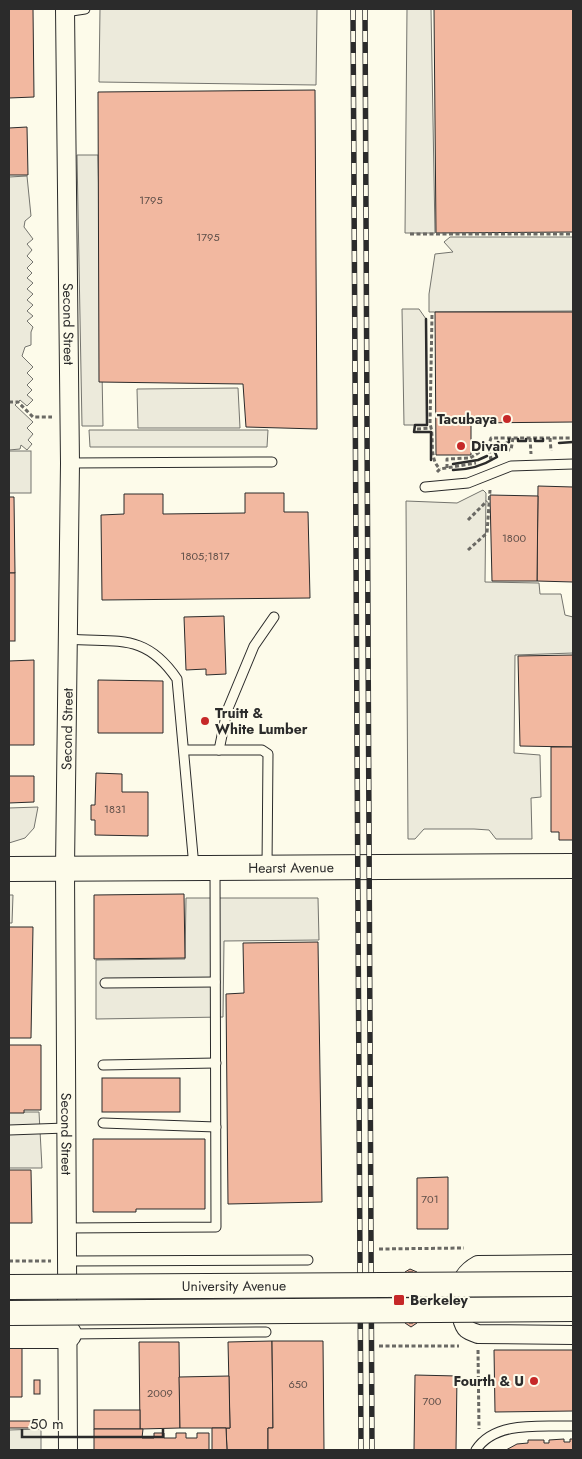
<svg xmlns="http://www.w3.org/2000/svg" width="582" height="1459" font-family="Jost,sans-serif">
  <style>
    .parking { fill: #eceadb; stroke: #74746e }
    .building { fill: #f2b8a0; stroke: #2b2b2b; fill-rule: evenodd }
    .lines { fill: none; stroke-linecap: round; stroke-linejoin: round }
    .lane-casing { stroke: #2b2b2b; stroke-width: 11 }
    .street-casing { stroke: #2b2b2b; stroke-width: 20 }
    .secondary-casing { stroke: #2b2b2b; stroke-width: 26 }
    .highway-casing { stroke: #2b2b2b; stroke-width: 30 }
    .path { stroke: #6a6964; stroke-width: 3; stroke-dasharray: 4 2.5; stroke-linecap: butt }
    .lane { stroke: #fdfbea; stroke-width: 9 }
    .street { stroke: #fdfbea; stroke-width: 18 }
    .secondary { stroke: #fdfbea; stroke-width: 24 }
    .highway { stroke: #fdfbea; stroke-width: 28 }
    .rail-casing { stroke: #2b2b2b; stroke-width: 5.5 }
    .rail { stroke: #fdfbea; stroke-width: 4; stroke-dasharray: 11; stroke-linecap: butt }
    .secondary-bridge-casing { stroke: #2b2b2b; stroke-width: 26; stroke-linecap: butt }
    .secondary-bridge { stroke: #fdfbea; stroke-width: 24 }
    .wall { stroke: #2b2b2b; stroke-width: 2.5 }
    .poi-dot { fill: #c62828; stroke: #fdfbea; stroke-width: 2 }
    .labels { text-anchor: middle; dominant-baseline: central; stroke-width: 4; stroke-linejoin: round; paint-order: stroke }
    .number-label { font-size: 11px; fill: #5d4e48 }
    .street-label { font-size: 14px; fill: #2b2b2b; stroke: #fdfbea }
    .poi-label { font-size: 14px; font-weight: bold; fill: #2b2b2b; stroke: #fdfbea; text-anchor: start }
  </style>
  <rect width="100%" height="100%" fill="#fdfbea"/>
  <!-- parking -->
  <g class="parking">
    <polygon points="100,9 317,9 316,85 99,82"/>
    <polygon points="407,9 431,9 435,233 405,233"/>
    <polygon points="77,155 98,155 103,426 82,426"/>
    <polygon points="27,176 31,216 25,221 24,227 33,239 27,244 32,250 27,256 33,262 27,268 32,273 27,278 33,283 27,289 33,294 27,300 33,305 27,311 33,316 27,321 33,327 31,332 31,345 25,347 22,356 33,367 27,373 33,379 27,385 32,390 27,395 33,400 27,406 20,400 15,405 33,422 27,428 33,434 28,440 32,444 27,450 21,445 20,449 9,450 9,177"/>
    <polygon points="450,237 573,237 573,311 429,312 429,294 435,254 453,252 444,242"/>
    <polygon points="402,309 419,309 426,319 427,425 404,425"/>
    <polygon points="238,388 240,428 138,428 137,389"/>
    <polygon points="89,430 268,430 267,447 90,447"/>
    <rect x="9" y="451" width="22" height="42"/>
    <polygon points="483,490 486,493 485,582 539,583 540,594 561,594 565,615 573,617 573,653 515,655 514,753 540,755 541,797 531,798 532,839 496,839 489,830 474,829 424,829 415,839 408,839 406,501 457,503"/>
    <polygon points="38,807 34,828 25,838 9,843 9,808"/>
    <polygon points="9,895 13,895 12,923 9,923"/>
    <polygon points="186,898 318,898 319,940 224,941 223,1017 96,1019 96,960 185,959"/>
    <polygon points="9,1112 39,1112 42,1168 9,1168"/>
    <polygon points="41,1429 41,1450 9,1450 9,1430"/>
  </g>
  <!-- building -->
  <g class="building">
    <polygon points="9,9 33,9 34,97 9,98"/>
    <polygon points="434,9 573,9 573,232 436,233"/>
    <polygon points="315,90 317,429 246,427 243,384 99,382 98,92"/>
    <polygon points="27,127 28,175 9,175 9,128"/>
    <polygon points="435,312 573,312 573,422 471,423 471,455 436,455"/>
    <polygon points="538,486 573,487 573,582 537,581"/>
    <polygon points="245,493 284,493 284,512 308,512 310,598 102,600 101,515 124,514 124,494 163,494 163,514 245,513"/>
    <polygon points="490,495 538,496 537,581 492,581"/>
    <polygon points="9,497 14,497 15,573 9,573"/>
    <rect x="9" y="573" width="6" height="68"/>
    <polygon points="224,616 226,674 206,675 206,669 186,670 184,617"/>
    <polygon points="573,655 573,747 520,746 518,656"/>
    <polygon points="34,660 34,745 9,745 9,661"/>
    <polygon points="98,680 163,681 163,733 98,733"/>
    <polygon points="551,747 573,747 573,840 559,840 559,832 551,832"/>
    <polygon points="96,773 122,774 122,792 148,792 148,836 95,835 95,820 91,820 91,805 95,805"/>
    <polygon points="9,776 34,776 34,802 9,803"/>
    <polygon points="184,894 185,958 94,959 94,895"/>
    <polygon points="9,927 33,927 31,1038 9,1038"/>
    <polygon points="318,942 322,1202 228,1204 226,994 244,993 243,943"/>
    <polygon points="9,1045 41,1045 41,1110 24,1110 24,1113 9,1113"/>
    <rect x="102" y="1078" width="78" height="34"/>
    <polygon points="93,1139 205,1139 205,1209 136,1209 136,1212 93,1212"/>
    <polygon points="9,1170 31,1170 32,1223 9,1223"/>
    <polygon points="448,1177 448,1229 417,1229 417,1178"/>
    <path d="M410 1269 417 1272V1323L411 1327 405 1323V1272ZM408 1272H413V1323H409Z"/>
    <polygon points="272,1341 273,1428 268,1428 268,1450 227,1450 226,1428 230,1428 228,1342"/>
    <polygon points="272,1341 323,1341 324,1450 268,1450 268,1428 273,1428"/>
    <polygon points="139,1342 179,1342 180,1428 140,1429"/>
    <polygon points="9,1343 22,1344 22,1397 9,1397"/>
    <polygon points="494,1350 573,1350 573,1411 495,1412"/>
    <polygon points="415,1375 457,1376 456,1450 414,1450"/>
    <polygon points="229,1376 230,1428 180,1428 179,1377"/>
    <rect x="34" y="1380" width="6" height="14"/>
    <rect x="94" y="1410" width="46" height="19"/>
    <rect x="9" y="1421" width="30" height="7"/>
    <polygon points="212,1428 226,1428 227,1450 212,1450"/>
    <polygon points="94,1429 143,1429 142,1438 154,1438 154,1433 164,1433 164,1438 176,1438 176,1433 186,1433 186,1438 197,1438 197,1433 209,1433 209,1450 94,1450"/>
    <polygon points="564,1439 564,1442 570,1442 570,1439 573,1439 573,1450 506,1450 517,1444 528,1443 528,1440 544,1440 544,1443 549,1443 549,1440"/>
  </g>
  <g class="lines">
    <defs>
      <g id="lane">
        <polyline points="65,12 85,9"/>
        <polyline points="70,463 272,462"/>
        <polyline points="425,487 468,483 511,466 573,464"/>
        <path d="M68 639C117 643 145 632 177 679L194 867"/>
        <polyline points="184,750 262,750 268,754 267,867"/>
        <polyline points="219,750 227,711 254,646 274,617"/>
        <polyline points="105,983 215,982"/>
        <polyline points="103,1065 216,1063"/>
        <polyline points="103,1123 216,1127"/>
        <polyline points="9,1130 66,1128"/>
        <polyline points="67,1228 216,1227 215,868"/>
        <polyline points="67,1261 308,1260"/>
        <polyline points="69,1334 266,1332"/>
        <path d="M476 1450C495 1420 542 1427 573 1426"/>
      </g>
      <g id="street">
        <path id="s1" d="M65 9 70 463 65 868 68 1450"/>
        <path d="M573 1264 478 1265C458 1276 456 1293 461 1314 462 1318 463 1326 467 1329 469 1331 475 1333 478 1334L573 1335"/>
      </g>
      <g id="secondary">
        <path id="s2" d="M9 869 573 866"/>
      </g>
      <polyline id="highway" points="9,1334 67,1334"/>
    </defs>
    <!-- lane casing -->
    <use href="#lane" class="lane-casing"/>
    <!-- street casing -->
    <use href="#street" class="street-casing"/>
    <!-- secondary casing -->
    <use href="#secondary" class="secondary-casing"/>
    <!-- highway casing -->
    <use href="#highway" class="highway-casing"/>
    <!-- path -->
    <g class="path">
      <polyline points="410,234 573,234"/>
      <path d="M432 315 430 424C435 438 428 458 440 469"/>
      <polyline points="9,402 18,402 33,417 52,417"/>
      <polyline points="417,429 432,428"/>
      <polyline points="530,438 531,454"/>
      <polyline points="550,438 551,451"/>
      <polyline points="489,458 491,458 488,447 491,438 573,438"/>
      <polyline points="447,468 447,459 470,458 488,447 511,450 513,438"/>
      <polyline points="437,472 440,469 476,463"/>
      <polyline points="468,520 487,501"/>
      <polyline points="468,550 487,533 490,490"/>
      <polyline points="379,1249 464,1248"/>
      <polyline points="9,1261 51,1261"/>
      <polyline points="379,1346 459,1346"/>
      <polyline points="478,1350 479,1429"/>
    </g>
    <!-- lane -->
    <use href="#lane" class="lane"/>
    <!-- street -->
    <use href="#street" class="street"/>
    <!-- secondary -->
    <use href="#secondary" class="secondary"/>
    <!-- highway -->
    <use href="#highway" class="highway"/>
    <defs>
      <g id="rail">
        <polyline points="353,9 361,1450"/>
        <polyline points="365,9 372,1450"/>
      </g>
    </defs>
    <!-- rail casing -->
    <use href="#rail" class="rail-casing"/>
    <!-- rail -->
    <use href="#rail" class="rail"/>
    <defs>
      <g id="secondary-bridge">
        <path id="s3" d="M9 1287 573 1284"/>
        <polyline points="9,1313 573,1309"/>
      </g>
    </defs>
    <!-- secondary-bridge casing -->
    <use href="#secondary-bridge" class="secondary-bridge-casing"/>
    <!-- secondary-bridge -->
    <use href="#secondary-bridge" class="secondary-bridge"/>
    <!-- wall -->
    <g class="wall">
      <polyline points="426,319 427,425 415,425 414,432 431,432 431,460"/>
      <polyline points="518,439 518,441 526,441 526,439"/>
      <polyline points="535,439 535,441 543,441 543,439"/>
      <polyline points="498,442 501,445 509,442 509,439"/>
      <polyline points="559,443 573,442"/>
      <polyline points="453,464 478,460 487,456"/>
      <path d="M453 470C469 470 484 465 497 457L494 450"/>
    </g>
  </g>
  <!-- markers -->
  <g class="poi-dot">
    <circle cx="507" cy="419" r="5"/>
    <circle cx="461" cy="446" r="5"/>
    <circle cx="205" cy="721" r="5"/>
    <rect x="393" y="1294" width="12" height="12" rx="2.5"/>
    <circle cx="534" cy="1381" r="5"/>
  </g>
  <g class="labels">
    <!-- number labels -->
    <g class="number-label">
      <text x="151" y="200">1795</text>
      <text x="208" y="237">1795</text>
      <text x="514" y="538">1800</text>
      <text x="205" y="556">1805;1817</text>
      <text x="115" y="809">1831</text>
      <text x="430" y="1199">701</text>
      <text x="298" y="1384">650</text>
      <text x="160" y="1393">2009</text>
      <text x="432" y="1401">700</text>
    </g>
    <!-- street labels -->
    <g class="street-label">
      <text stroke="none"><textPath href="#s1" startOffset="315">Second Street</textPath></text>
      <text transform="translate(67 729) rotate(-89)">Second Street</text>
      <text stroke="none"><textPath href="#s2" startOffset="282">Hearst Avenue</textPath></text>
      <text stroke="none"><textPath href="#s1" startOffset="1125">Second Street</textPath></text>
      <text stroke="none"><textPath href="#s3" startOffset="225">University Avenue</textPath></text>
    </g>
    <!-- poi labels -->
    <g class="poi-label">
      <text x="497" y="419" text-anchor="end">Tacubaya</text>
      <text x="471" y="446">Divan</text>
      <text x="215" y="713">Truitt &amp;<tspan x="215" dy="16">White Lumber</tspan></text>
      <text x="410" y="1300">Berkeley</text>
      <text x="524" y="1381" text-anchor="end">Fourth &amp; U</text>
    </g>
  </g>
  <!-- border -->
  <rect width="582" height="1459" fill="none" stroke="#2b2b2b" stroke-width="20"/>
  <!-- scale -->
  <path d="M22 1429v8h141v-8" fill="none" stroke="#2b2b2b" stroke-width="2.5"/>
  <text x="30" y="1429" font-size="15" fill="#2b2b2b" stroke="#fdfbea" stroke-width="4" paint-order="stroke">50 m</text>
</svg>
